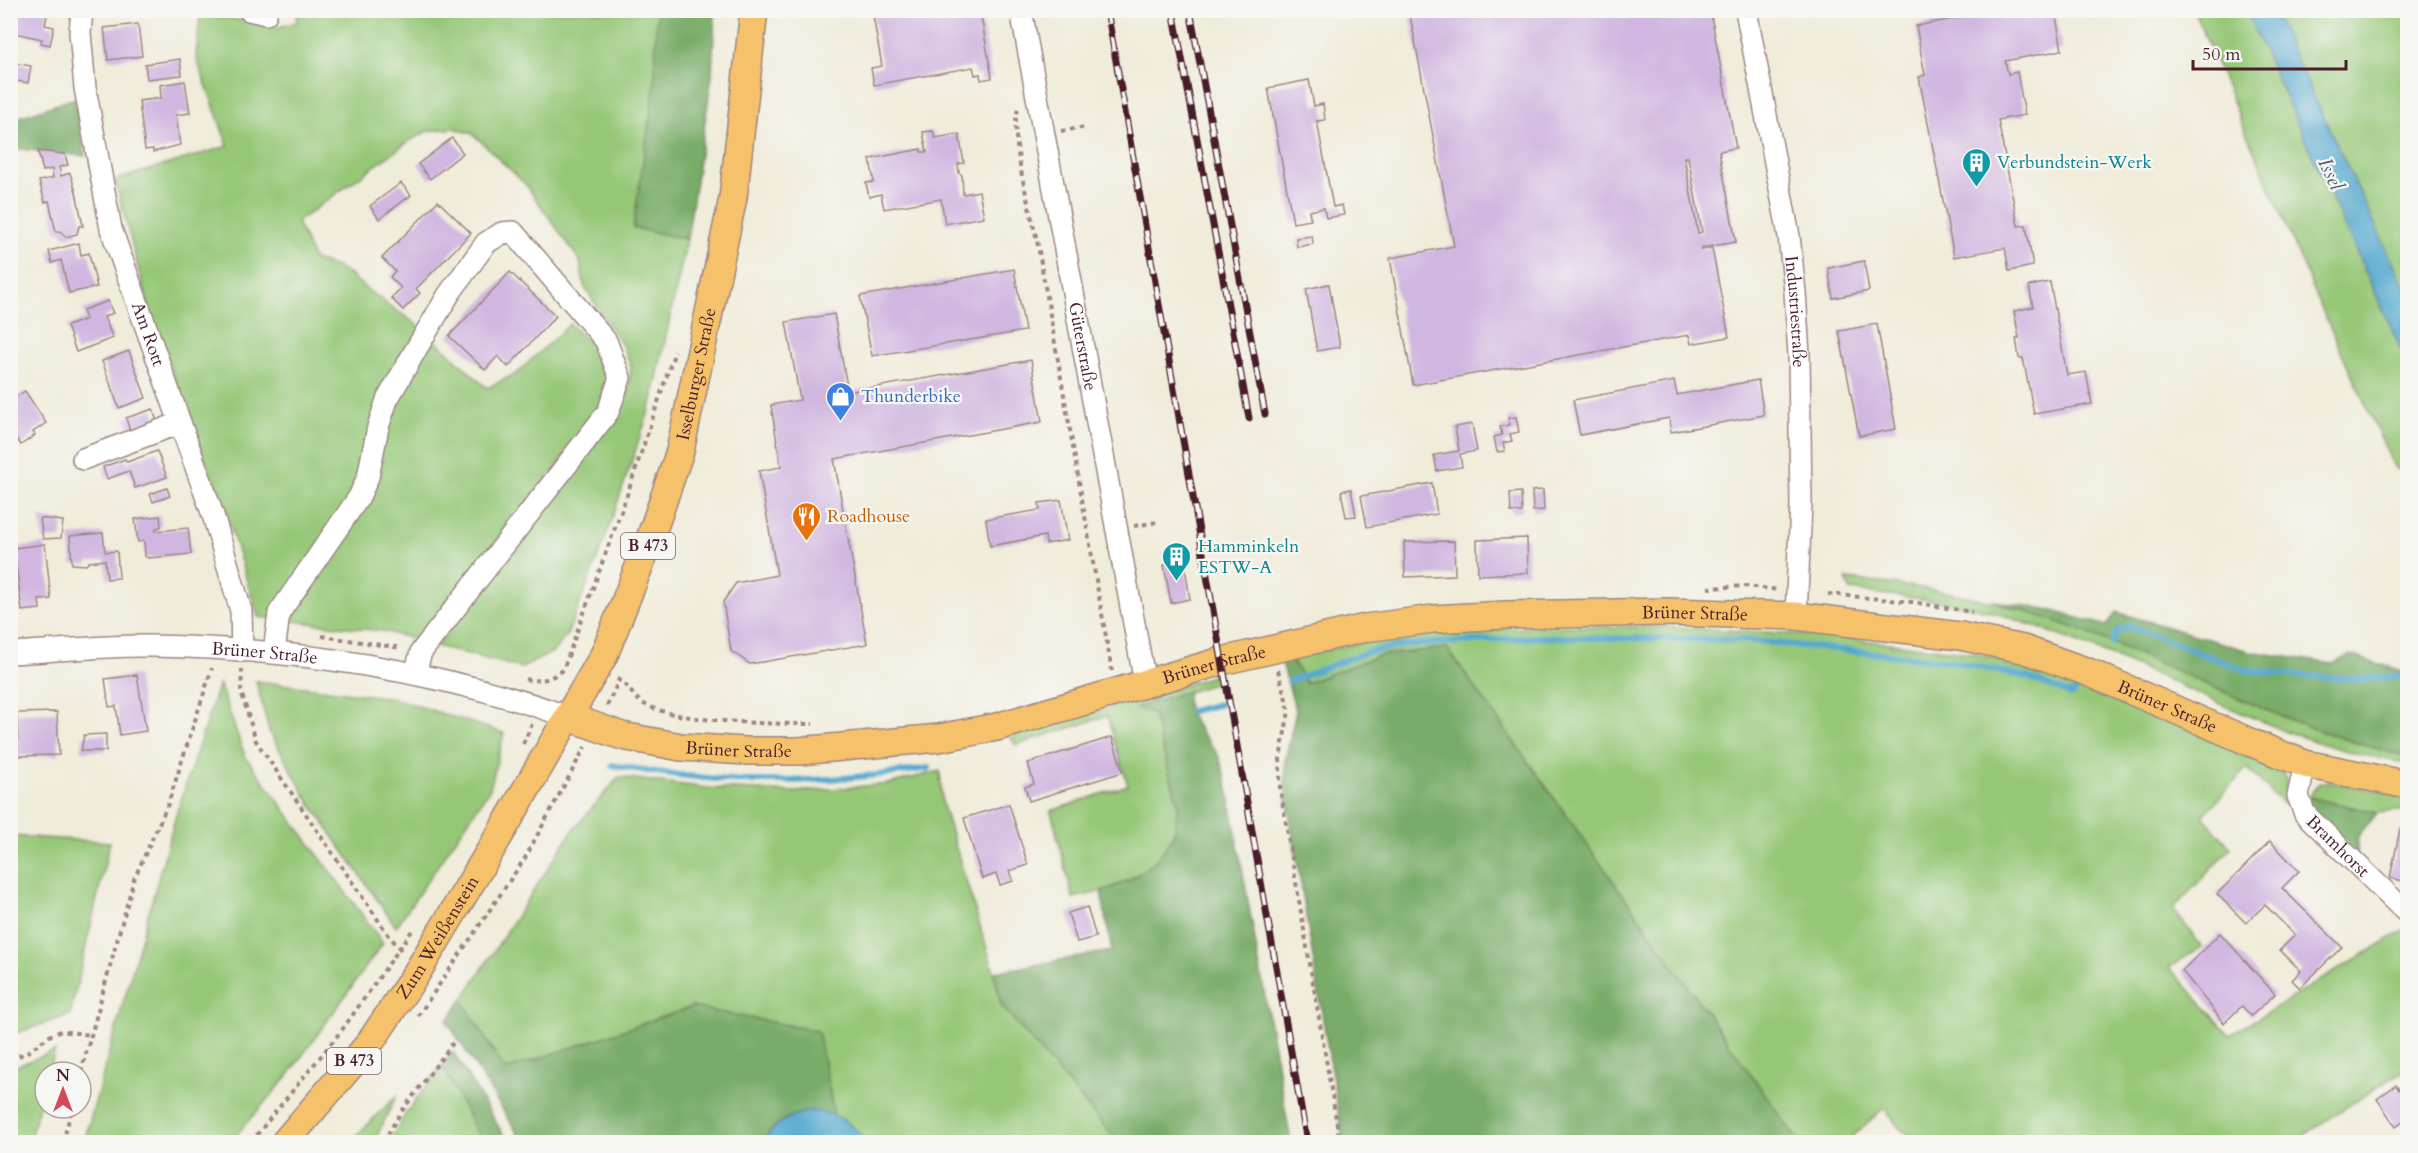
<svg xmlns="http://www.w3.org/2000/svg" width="2418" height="1153" font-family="Cardo,serif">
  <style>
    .green { fill: #95c777; stroke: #707351; stroke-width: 1.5 }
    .forest { fill: #78ac68; stroke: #61664a; stroke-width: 1.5 }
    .water { fill: #53a8cf; stroke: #4e647d; stroke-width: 1.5 }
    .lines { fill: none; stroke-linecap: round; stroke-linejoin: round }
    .stream { stroke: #53a8cf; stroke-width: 6 }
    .building { fill: #d0b6e0; fill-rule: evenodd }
    .minor-casing { stroke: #9d8682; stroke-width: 24 }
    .major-casing { stroke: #9d8682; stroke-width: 30 }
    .path { stroke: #9d8682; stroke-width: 4; stroke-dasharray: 4.5 4.5; stroke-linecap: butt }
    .minor { stroke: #fff; stroke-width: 21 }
    .major { stroke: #f5c16b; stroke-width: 27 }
    .rail-casing { stroke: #4a1f2b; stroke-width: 7 }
    .rail { stroke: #f6f6f2; stroke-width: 4.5; stroke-dasharray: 14; stroke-linecap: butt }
    .labels { text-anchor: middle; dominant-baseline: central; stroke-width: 4.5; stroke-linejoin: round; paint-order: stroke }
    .shield { fill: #f6f6f2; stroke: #7e6067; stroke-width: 1.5 }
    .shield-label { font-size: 16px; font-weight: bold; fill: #4a1f2b }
    .culture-label { font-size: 18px; fill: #0d838f; stroke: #f6f6f2; text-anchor: start }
    .street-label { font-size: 18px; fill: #4a1f2b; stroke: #f6f6f2 }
    .shop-label { font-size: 18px; fill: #366cbe; stroke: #f6f6f2; text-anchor: start }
    .food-label { font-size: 18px; fill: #c56008; stroke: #f6f6f2; text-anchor: start }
    .water-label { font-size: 20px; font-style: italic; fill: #4e566d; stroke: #f6f6f2 }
  </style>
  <rect width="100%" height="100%" fill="#f6f6f2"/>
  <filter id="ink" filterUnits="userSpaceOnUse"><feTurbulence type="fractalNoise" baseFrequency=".0167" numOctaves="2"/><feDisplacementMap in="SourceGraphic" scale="12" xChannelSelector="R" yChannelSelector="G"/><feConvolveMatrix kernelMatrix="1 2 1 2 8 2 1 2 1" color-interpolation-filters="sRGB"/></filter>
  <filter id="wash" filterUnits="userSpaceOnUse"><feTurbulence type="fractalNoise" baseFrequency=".008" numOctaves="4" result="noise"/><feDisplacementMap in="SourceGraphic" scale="24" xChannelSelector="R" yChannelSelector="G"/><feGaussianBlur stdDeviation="1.35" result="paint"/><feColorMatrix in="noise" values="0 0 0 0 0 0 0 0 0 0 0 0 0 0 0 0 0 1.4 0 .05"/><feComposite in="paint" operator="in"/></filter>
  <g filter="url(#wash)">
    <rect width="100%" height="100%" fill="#f0ecda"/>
    <!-- green -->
    <g class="green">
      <path d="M296 10 659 12 654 89 634 228 687 239 651 405 605 539 567 635 553 652 522 668 436 646 606 430 628 390 631 367 623 347 584 286 580 261 526 185 473 134 454 128 428 131 411 140 297 222 314 260 334 266 349 274 365 288 423 329 487 388 517 373 570 324C587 341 612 359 609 386 608 394 605 402 602 409L417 640 382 631 258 617 230 526 150 313 115 180 228 146 196 57 200 13 279 27 297 22Z"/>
      <polygon points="2194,11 2246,11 2407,362 2407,475 2394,467 2324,314"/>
      <polygon points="2273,11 2407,11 2407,294 2402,281"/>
      <polygon points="10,484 15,484 18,511 11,511"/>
      <path d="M1846 579C1913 586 1978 594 2042 616 2166 658 2279 729 2407 756V763C2295 749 2197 688 2092 648 2052 633 2010 615 1967 606 1929 598 1889 596 1850 590Z"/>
      <polygon points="1564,626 1667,627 1820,635 1973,653 2024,663 2067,678 2264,761 2285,775 2288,795 2283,804 2247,768 2203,816 2231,848 2173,909 2202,947 2169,967 2230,1035 2407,928 2407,1068 2292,1142 1921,1142 1900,1129 1884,1108 1846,1142 1799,1142 1447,648 1381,655 1306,683 1292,660 1300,655 1411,632"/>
      <path d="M1216 675 1217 683 1137 708 1153 713C1159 735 1165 758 1171 780 1174 788 1178 798 1178 806 1179 863 1121 889 1073 898L1051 811 1128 785 1107 716 1016 745 1010 738Z"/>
      <polygon points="256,681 393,698 504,733 490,789 396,927 310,803 269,731"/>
      <polygon points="219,683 245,756 383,943 287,1077 230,1142 84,1142 176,815"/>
      <path d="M940 771 942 802 994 972 1001 1005 1118 1142H865C857 1130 847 1121 834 1115L818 1031 692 1007 505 1070 462 1000 573 830 619 777 709 788 796 792 888 784Z"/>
      <polygon points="2329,781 2407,797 2407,810 2377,813 2309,797 2318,784"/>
      <polygon points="11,836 110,842 70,1015 11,1035"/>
      <polygon points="55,1051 49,1072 45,1072 45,1085 29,1142 11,1142 11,1068"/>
      <polygon points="442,1065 482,1142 390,1142 406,1113"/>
      <polygon points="397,1095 374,1142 350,1142"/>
    </g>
    <!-- forest -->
    <g class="forest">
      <polygon points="657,11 715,11 712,76 687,239 633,228 654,89"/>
      <polygon points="75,98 85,156 11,148 11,120"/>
      <path d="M1993 601 2046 609 2107 626 2116 612 2249 651 2333 664 2349 655 2403 671 2402 677 2407 679V756C2301 733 2205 681 2105 640 2069 625 2031 613 1993 601Z"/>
      <polygon points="1447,648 1799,1142 1343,1142 1285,787 1285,761 1296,711 1282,663 1292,660 1306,683 1381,655"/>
      <path d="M1188 691C1181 717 1208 736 1219 757 1223 767 1225 779 1228 789L1291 1142H1118L1001 1005 994 972 1112 951 1101 892 1128 881 1155 862 1174 835 1178 805 1153 713 1135 708Z"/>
      <polygon points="2309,797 2377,813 2358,836 2357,854 2307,805"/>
      <path d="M462 1000 505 1070 692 1007 818 1031 834 1115C805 1107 778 1116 763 1142H523L447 1021Z"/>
      <polygon points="453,1052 508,1142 482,1142 442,1065"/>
    </g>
    <!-- water -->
    <g class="water">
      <polygon points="2246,11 2273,11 2402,281 2407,294 2407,362"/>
      <path d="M811 1111C835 1112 853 1122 865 1142H763C774 1123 790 1114 811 1111Z"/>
    </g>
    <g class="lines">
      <!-- stream -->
      <g class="stream">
        <polyline points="2112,643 2117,631 2129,626 2245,670 2302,676 2361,679 2401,676"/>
        <polyline points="1289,681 1368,652 1403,645 1542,637 1745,640 1950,661 2027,677 2072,695 2075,690"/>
        <polyline points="1191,711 1220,704"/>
        <path d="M612 765C659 773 707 780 754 781 813 782 871 777 929 768"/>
      </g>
    </g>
    <g id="blocks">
      <!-- building -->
      <g class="building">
        <polygon points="10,10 48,10 45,25 54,27 50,45 41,43 42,39 10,32"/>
        <polygon points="872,10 980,10 992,78 981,80 980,74 975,75 973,67 874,85 871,68 882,66"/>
        <path d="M1409 10H1710L1736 148 1719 151 1736 242 1701 248V250L1712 248 1729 337 1691 344 1689 335 1413 385 1390 258 1454 246ZM1684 157H1688L1702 232 1698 233Z"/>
        <polygon points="1973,10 1981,10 1981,14 1999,10 2055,10 2062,50 2005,61 2008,74 2017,72 2025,115 1998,120 2018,226 2026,225 2033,266 2009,271 2005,248 1954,257 1919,77 1925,75 1916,26 1974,15"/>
        <polygon points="138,24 142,56 108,60 104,28"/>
        <polygon points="180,59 182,75 147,79 145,64"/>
        <polygon points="14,63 31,66 28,83 11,80"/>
        <polygon points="1309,80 1314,106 1323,104 1325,120 1317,121 1333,207 1342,205 1344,215 1326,218 1324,208 1309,211 1311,220 1293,223 1268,88"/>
        <polygon points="185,81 190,113 176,115 180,145 153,152 153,149 145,150 139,101 161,98 160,85"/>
        <polygon points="933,131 935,138 959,134 964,163 958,164 959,173 962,175 963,194 979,191 984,217 945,224 941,199 884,209 881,194 869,197 866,183 874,182 870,159 921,149 921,152 927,152 923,132"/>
        <polygon points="452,138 463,153 430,179 418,164"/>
        <polygon points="38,151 65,154 68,165 59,167 61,176 70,173 76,192 83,226 79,226 77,234 66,237 60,231 56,232 49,201 45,202 39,181 53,178 52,169 43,171"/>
        <polygon points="401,183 411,195 379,219 370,206"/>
        <polygon points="438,201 471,233 416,289 420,293 403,310 391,298 401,288 390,277 395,271 382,258"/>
        <polygon points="1312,236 1313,244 1297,247 1296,238"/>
        <polygon points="79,243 81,255 89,253 97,287 69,293 61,260 52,263 49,251"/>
        <polygon points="1864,261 1869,291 1833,298 1828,268"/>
        <polygon points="1014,269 1025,331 872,356 860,296"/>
        <polygon points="510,272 556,316 508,367 498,356 485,370 449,336"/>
        <polygon points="2050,282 2067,375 2086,372 2092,404 2034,414 2023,358 2019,358 2016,338 2019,338 2014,311 2033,307 2029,286"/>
        <polygon points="1329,284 1340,347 1317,351 1306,289"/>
        <polygon points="108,301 113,313 104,317 113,338 76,352 67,326 86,319 83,310"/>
        <polygon points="834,314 848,392 1031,360 1042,422 834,459 867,644 750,664 731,651 723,602 736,583 777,575 759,471 781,467 771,405 800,400 786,322"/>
        <polygon points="1877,324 1896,429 1859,436 1839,331"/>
        <polygon points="129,351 146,398 119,408 102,361"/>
        <polygon points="1758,380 1764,415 1671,432 1669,418 1580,435 1573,400 1674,381 1677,395"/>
        <polygon points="25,391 46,423 33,432 35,435 21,445 10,430 10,401"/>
        <polygon points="153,409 158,425 131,435 126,418"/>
        <polygon points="1516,417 1519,432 1510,434 1512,441 1503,443 1505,451 1497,452 1494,437 1502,435 1500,427 1509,425 1508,418"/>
        <polygon points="1472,424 1477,451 1460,454 1462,467 1437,471 1434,455 1459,451 1455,427"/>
        <polygon points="157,451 167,477 135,488 129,471 107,479 103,467 125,459 127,462"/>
        <polygon points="1432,483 1437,514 1367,527 1361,496"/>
        <polygon points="167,488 170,496 153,502 150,494"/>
        <polygon points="1351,489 1356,516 1346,517 1341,491"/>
        <polygon points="1543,490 1544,510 1533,511 1532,491"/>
        <polygon points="1521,492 1522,512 1511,512 1510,493"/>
        <polygon points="1061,500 1068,540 1046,544 1045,536 990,546 986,519 1040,510 1039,503"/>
        <polygon points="160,516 161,527 156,528 156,531 188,528 191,554 148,558 145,556 144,541 138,542 135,519"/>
        <polygon points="40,518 63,521 61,538 43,539"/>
        <polygon points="103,533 105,552 117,551 119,578 107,579 105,560 89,562 86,565 72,564 70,536"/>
        <polygon points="1527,538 1528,573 1478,575 1477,540"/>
        <polygon points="1454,541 1455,575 1405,577 1404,542"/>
        <polygon points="45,544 51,599 39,600 40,609 22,611 14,548"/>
        <polygon points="1184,561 1190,599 1171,603 1164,565"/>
        <polygon points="137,675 146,731 120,735 116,706 109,707 105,679"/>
        <polygon points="57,712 59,755 18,756 17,713"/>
        <polygon points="106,734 106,751 81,751 84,735"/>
        <polygon points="1112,737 1123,772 1029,801 1025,787 1034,784 1028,763"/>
        <polygon points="1009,804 1028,865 1009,871 1013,881 1000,885 996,874 982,879 964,818"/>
        <polygon points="2400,829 2408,830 2408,882 2390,878"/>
        <polygon points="2270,841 2299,871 2282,888 2342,947 2300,988 2292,980 2301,971 2280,950 2295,935 2265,905 2246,923 2217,894"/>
        <polygon points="1087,907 1096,937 1077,942 1068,913"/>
        <polygon points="2220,933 2275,994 2251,1016 2242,1006 2224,1023 2182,971"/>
        <polygon points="2408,1083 2408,1118 2396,1127 2377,1099 2396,1085 2399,1090"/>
      </g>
    </g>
  </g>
  <g filter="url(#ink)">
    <use href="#blocks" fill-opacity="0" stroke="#9d8682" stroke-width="1.5"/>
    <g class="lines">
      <defs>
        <g id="minor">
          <path id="s1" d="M82 10 80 33 85 88 111 229 213 515 241 611 242 651"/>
          <polyline points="249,10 266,14"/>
          <path id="s2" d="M1021 10 1145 683"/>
          <path id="s3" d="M1746 10 1789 236 1795 292 1799 355 1801 504 1796 616"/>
          <polyline points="83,459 180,423"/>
          <path id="s4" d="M10 653C57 651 105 645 152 646 296 649 433 669 569 717"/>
          <polyline points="274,653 279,613 359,497 368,477 378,427 387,400 415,351 449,294 486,243 502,233 513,232 606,341 620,378 608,412 421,652 415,674"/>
          <path id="s5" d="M2305 764 2298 796 2305 814 2408 914"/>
        </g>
        <g id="major">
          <path id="s6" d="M569 717 622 736 681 747 746 751H799L939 738 997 727 1222 661 1365 628 1433 619 1505 615 1668 612 1796 616 1960 636 2023 649 2088 672 2252 743 2305 764 2408 785"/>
          <path id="s7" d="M285 1142 369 1044 416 974 499 836 604 655 650 539 680 451 733 198 754 10"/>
        </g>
      </defs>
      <!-- minor casing -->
      <use href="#minor" class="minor-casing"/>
      <!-- major casing -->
      <use href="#major" class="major-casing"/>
      <!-- path -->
      <g class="path">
        <path d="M1018 109C1008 136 1032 214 1038 246 1063 388 1087 529 1112 671"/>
        <polyline points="1061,131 1086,127"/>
        <polyline points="1134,526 1157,522"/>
        <polyline points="1708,588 1747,586 1779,590"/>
        <polyline points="1828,594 1911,602 1972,612"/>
        <polyline points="322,636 401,648"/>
        <polyline points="242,669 241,691 256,741 387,933 401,950"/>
        <polyline points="1278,670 1289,711 1280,758 1280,788 1340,1142"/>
        <path d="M525 679C541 682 549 680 563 670L627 495 675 351"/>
        <path d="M617 679C628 684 633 698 644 704 678 723 772 724 813 724"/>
        <polyline points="607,706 620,678"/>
        <polyline points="523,744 532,724"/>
        <polyline points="418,1016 525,858 585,747"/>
        <polyline points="10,1059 26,1053 51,1035 61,1031 91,1035"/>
        <polyline points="81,1072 134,879 168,804 212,668"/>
        <polyline points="63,1142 72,1108"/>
        <polyline points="251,1142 342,1030 414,928"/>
        <polyline points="383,1142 401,1112 453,1043"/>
      </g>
      <!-- minor -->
      <use href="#minor" class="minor"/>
      <!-- major -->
      <use href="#major" class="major"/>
      <defs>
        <g id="rail">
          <polyline points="1107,10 1307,1142"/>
          <polyline points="1173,10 1249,418"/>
          <polyline points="1190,10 1265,414"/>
        </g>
      </defs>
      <!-- rail casing -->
      <use href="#rail" class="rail-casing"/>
      <!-- rail -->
      <use href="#rail" class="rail"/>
    </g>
  </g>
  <!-- icons -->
  <defs>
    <symbol id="building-pin" viewBox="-11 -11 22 30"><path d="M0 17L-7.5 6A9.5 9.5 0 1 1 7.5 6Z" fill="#0f9aa8" stroke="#f6f6f2"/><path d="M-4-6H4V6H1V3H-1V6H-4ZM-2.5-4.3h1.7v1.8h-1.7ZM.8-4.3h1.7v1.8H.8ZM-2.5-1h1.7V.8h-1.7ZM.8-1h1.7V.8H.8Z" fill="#fff"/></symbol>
    <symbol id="shop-pin" viewBox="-11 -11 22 30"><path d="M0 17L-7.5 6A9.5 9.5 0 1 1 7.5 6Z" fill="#3f7fe0" stroke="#f6f6f2"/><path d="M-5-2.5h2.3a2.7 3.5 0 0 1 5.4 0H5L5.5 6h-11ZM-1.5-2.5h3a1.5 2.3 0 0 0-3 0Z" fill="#fff"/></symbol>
    <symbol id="restaurant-pin" viewBox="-11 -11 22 30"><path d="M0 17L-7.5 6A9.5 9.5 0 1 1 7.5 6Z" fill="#e8710a" stroke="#f6f6f2"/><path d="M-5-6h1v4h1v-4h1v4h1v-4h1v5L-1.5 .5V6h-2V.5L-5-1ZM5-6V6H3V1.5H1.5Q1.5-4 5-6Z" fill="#fff"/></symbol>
  </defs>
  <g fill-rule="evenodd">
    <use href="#building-pin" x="1960" y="146" width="33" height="45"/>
    <use href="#shop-pin" x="824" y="380" width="33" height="45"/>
    <use href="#restaurant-pin" x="790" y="500" width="33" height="45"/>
    <use href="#building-pin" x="1160" y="540" width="33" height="45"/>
  </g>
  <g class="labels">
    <!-- shield labels -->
    <g class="shield">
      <rect x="621" y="533" width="54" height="26" rx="4.5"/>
      <rect x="327" y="1048" width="54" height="26" rx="4.5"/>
    </g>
    <g class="shield-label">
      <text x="648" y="546">B 473</text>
      <text x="354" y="1061">B 473</text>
    </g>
    <!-- culture labels -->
    <g class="culture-label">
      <text x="1997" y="162">Verbundstein-Werk</text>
      <text x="1198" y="546">Hamminkeln<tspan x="1198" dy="21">ESTW-A</tspan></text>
    </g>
    <!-- street labels -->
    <g class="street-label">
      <text stroke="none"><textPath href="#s3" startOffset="306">Industriestraße</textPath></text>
      <text stroke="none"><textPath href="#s1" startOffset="333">Am Rott</textPath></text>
      <text stroke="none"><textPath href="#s2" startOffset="342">Güterstraße</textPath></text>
      <text stroke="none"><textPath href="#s7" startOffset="880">Isselburger Straße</textPath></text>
      <text stroke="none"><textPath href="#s6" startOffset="1146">Brüner Straße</textPath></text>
      <text stroke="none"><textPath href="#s4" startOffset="255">Brüner Straße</textPath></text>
      <text stroke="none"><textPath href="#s6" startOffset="660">Brüner Straße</textPath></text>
      <text stroke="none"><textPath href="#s6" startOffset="1632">Brüner Straße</textPath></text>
      <text stroke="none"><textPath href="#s6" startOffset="174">Brüner Straße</textPath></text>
      <text stroke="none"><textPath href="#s5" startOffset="98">Bramhorst</textPath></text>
      <text stroke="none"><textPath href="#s7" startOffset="256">Zum Weißenstein</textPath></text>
    </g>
    <!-- shop labels -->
    <g class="shop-label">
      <text x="861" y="396">Thunderbike</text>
    </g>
    <!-- food labels -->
    <g class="food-label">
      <text x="827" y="516">Roadhouse</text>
    </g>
    <!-- water labels -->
    <g class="water-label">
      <text transform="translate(2331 174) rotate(65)">Issel</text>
    </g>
  </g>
  <!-- margin -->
  <rect width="2418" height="1153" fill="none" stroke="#f6f6f2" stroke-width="36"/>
  <!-- north arrow -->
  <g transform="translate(63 1090)"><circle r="28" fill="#f6f6f2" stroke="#b1a0a2" stroke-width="1.5"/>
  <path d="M0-4.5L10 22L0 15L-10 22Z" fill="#d1495b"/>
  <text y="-9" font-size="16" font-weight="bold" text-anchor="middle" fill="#4a1f2b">N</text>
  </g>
  <!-- scale -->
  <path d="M2193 60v9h153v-9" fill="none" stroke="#4a1f2b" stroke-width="3"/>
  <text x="2202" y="60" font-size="18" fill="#4a1f2b" stroke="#f6f6f2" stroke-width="4.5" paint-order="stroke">50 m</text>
</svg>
